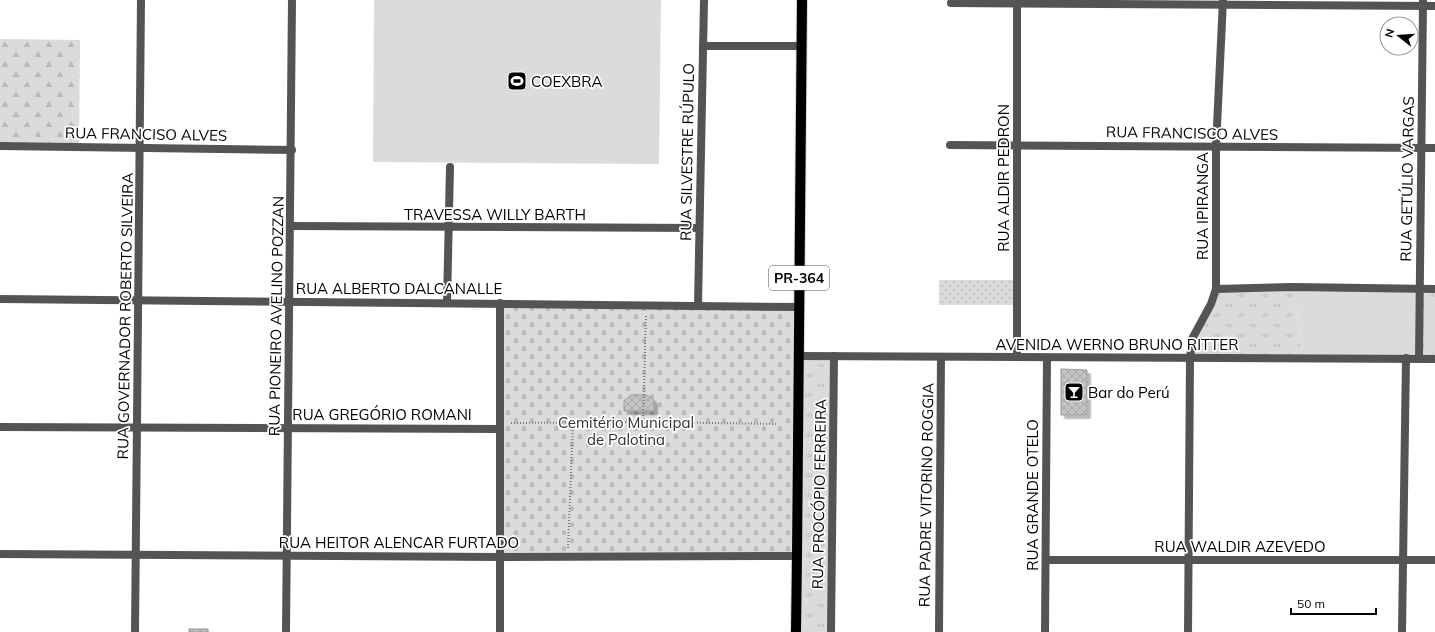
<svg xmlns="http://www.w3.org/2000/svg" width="1435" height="632" font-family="Mulish,sans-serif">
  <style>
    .grass { fill: url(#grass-dots) }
    .forest { fill: url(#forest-firs) }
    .cemetery { fill: url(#cemetery-stones) }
    .park { fill: url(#park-tufts) }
    .garden { fill: #dbdbdb }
    .building { fill: url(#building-cross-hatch); stroke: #989898; filter: url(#shadow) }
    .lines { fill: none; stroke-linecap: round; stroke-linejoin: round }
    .primary-casing { stroke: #dbdbdb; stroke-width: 12 }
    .path { stroke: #767676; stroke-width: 2; stroke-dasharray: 1 2; stroke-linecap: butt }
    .street { stroke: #545454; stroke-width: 8 }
    .primary { stroke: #000; stroke-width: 10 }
    .labels { text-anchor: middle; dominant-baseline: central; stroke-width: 3.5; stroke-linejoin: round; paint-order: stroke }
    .shield { fill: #fff; stroke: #4c4c4c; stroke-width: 1 }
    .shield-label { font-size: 14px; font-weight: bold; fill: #000 }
    .poi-label { font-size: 15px; fill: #000; stroke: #fff; text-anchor: start }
    .street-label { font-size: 15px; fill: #000; stroke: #fff }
    .park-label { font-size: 15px; fill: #323232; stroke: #fff }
  </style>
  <defs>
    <pattern id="grass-dots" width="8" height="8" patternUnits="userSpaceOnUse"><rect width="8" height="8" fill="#dbdbdb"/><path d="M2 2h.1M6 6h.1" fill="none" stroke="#bababa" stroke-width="1.8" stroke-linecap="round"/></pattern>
    <pattern id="forest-firs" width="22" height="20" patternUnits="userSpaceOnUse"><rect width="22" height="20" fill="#dbdbdb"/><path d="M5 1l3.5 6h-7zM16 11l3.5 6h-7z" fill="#bababa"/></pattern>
    <pattern id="cemetery-stones" width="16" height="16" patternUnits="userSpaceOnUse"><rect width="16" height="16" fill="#dbdbdb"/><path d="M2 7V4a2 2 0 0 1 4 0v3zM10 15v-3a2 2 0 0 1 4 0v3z" fill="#bababa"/></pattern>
    <pattern id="park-tufts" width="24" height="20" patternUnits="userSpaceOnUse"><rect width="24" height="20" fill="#dbdbdb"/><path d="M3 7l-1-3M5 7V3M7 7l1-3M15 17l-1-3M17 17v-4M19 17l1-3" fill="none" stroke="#bababa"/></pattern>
    <pattern id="building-cross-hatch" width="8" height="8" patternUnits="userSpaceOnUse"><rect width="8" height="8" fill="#c4c4c4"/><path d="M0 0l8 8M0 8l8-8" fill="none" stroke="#a7a7a7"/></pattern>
    <filter id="shadow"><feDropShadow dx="3.5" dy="3.5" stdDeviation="0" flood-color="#0004"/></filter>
  </defs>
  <rect width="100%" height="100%" fill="#fff"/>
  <!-- grass -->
  <rect class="grass" x="939" y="280" width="78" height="25"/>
  <!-- forest -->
  <polygon class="forest" points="0,39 80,40 79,147 0,146"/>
  <!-- cemetery -->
  <polygon class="cemetery" points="500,303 799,307 797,556 499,557"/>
  <!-- park -->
  <g class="park">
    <polygon points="1293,287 1303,359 1190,359 1192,339 1216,289"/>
    <polygon points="1420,288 1435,289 1435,359 1419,359"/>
    <polygon points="798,356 834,356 831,632 796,632"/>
  </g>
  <!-- garden -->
  <g class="garden">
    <polygon points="374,0 661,0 659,164 373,162"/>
    <polygon points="1293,287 1420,288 1419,359 1303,359"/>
    <rect x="1429" y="300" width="6" height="44"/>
  </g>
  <!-- building -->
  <g class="building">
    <polygon points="1061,369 1087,370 1087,415 1061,415"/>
    <polygon points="631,395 646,395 652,398 654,401 654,411 624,411 624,401"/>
    <rect x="189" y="629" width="19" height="3"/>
  </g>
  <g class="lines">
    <defs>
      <polyline id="primary" points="796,632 797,556 802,0"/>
    </defs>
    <!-- primary casing -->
    <use href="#primary" class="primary-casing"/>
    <!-- path -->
    <g class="path">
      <polyline points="643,422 646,314"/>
      <polyline points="511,423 643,422 778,424"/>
      <polyline points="568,548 573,423"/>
    </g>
    <!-- street -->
    <g class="street">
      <polyline points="951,3 1435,6"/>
      <polyline points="703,46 801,46"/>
      <polyline points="950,145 1435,148"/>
      <polyline points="0,146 292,150"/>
      <polyline points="291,226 699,228"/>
      <polyline points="1216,289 1293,287 1435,289"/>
      <polyline points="0,299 799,307"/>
      <polyline points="447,303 450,167"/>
      <polyline points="500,303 500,632"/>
      <polyline points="698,305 704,0"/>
      <polyline points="798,356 1435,359"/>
      <polyline points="1017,357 1017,0"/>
      <polyline points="1419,359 1423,1"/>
      <polyline points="0,427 499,429"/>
      <polyline points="0,554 499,557 797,556"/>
      <polyline points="1046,560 1435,560"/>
      <polyline points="135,632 141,0"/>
      <polyline points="286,632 292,0"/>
      <polyline points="831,632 834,356"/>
      <polyline points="939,632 941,357"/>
      <polyline points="1045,632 1047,358"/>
      <polyline points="1188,632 1190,359 1192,339 1211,304 1216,289 1216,147 1223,0"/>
      <polyline points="1402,632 1406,358"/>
    </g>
    <!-- primary -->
    <use href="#primary" class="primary"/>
  </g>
  <!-- icons -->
  <defs>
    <symbol id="stadium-square" viewBox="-11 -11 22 22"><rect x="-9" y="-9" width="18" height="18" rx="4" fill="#000" stroke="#fff"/><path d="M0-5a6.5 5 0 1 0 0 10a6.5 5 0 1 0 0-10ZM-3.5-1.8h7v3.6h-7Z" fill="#fff"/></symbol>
    <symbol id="bar-square" viewBox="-11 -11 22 22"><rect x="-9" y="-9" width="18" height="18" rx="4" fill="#000" stroke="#fff"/><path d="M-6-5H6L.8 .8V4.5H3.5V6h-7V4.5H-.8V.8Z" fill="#fff"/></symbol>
  </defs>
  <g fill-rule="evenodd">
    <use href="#stadium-square" x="506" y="70" width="22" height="22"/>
    <use href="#bar-square" x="1063" y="381" width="22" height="22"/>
  </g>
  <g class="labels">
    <!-- shield labels -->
    <rect class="shield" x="769" y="266" width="60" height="24" rx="3"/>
    <g class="shield-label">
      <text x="799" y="278">PR-364</text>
    </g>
    <!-- poi labels -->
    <g class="poi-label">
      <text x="531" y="81">COEXBRA</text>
      <text x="1088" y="392">Bar do Perú</text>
    </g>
    <!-- street labels -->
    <g class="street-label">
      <text transform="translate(1192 133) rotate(1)">RUA FRANCISCO ALVES</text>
      <text transform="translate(146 134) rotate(1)">RUA FRANCISO ALVES</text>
      <text transform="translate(687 152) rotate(-89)">RUA SILVESTRE RÚPULO</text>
      <text transform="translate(1003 178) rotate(-90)">RUA ALDIR PEDRON</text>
      <text transform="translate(1407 179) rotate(-89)">RUA GETÚLIO VARGAS</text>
      <text transform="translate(1202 206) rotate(-90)">RUA IPIRANGA</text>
      <text x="495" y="214">TRAVESSA WILLY BARTH</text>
      <text x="399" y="288">RUA ALBERTO DALCANALLE</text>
      <text transform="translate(125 316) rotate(-89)">RUA GOVERNADOR ROBERTO SILVEIRA</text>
      <text transform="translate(276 316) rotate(-89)">RUA PIONEIRO AVELINO POZZAN</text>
      <text x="1117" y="344">AVENIDA WERNO BRUNO RITTER</text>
      <text x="382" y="414">RUA GREGÓRIO ROMANI</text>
      <text transform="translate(819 494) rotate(-89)">RUA PROCÓPIO FERREIRA</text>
      <text transform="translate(926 495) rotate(-89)">RUA PADRE VITORINO ROGGIA</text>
      <text transform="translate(1032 495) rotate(-90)">RUA GRANDE OTELO</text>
      <text x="399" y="542">RUA HEITOR ALENCAR FURTADO</text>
      <text x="1240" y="546">RUA WALDIR AZEVEDO</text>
    </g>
    <!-- park labels -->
    <g class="park-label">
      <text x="626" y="422">Cemitério Municipal<tspan x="626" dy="17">de Palotina</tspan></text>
    </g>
  </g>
  <!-- north arrow -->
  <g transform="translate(1399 36) rotate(287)"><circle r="19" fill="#ffffff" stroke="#999999"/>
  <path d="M0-3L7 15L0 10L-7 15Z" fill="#000000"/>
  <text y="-6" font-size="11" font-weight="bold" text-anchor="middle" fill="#000000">N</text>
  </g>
  <!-- scale -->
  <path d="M1291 608v6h85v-6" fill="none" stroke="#000000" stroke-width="2"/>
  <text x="1297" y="608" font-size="12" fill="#000000" stroke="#ffffff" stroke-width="3" paint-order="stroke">50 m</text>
</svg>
